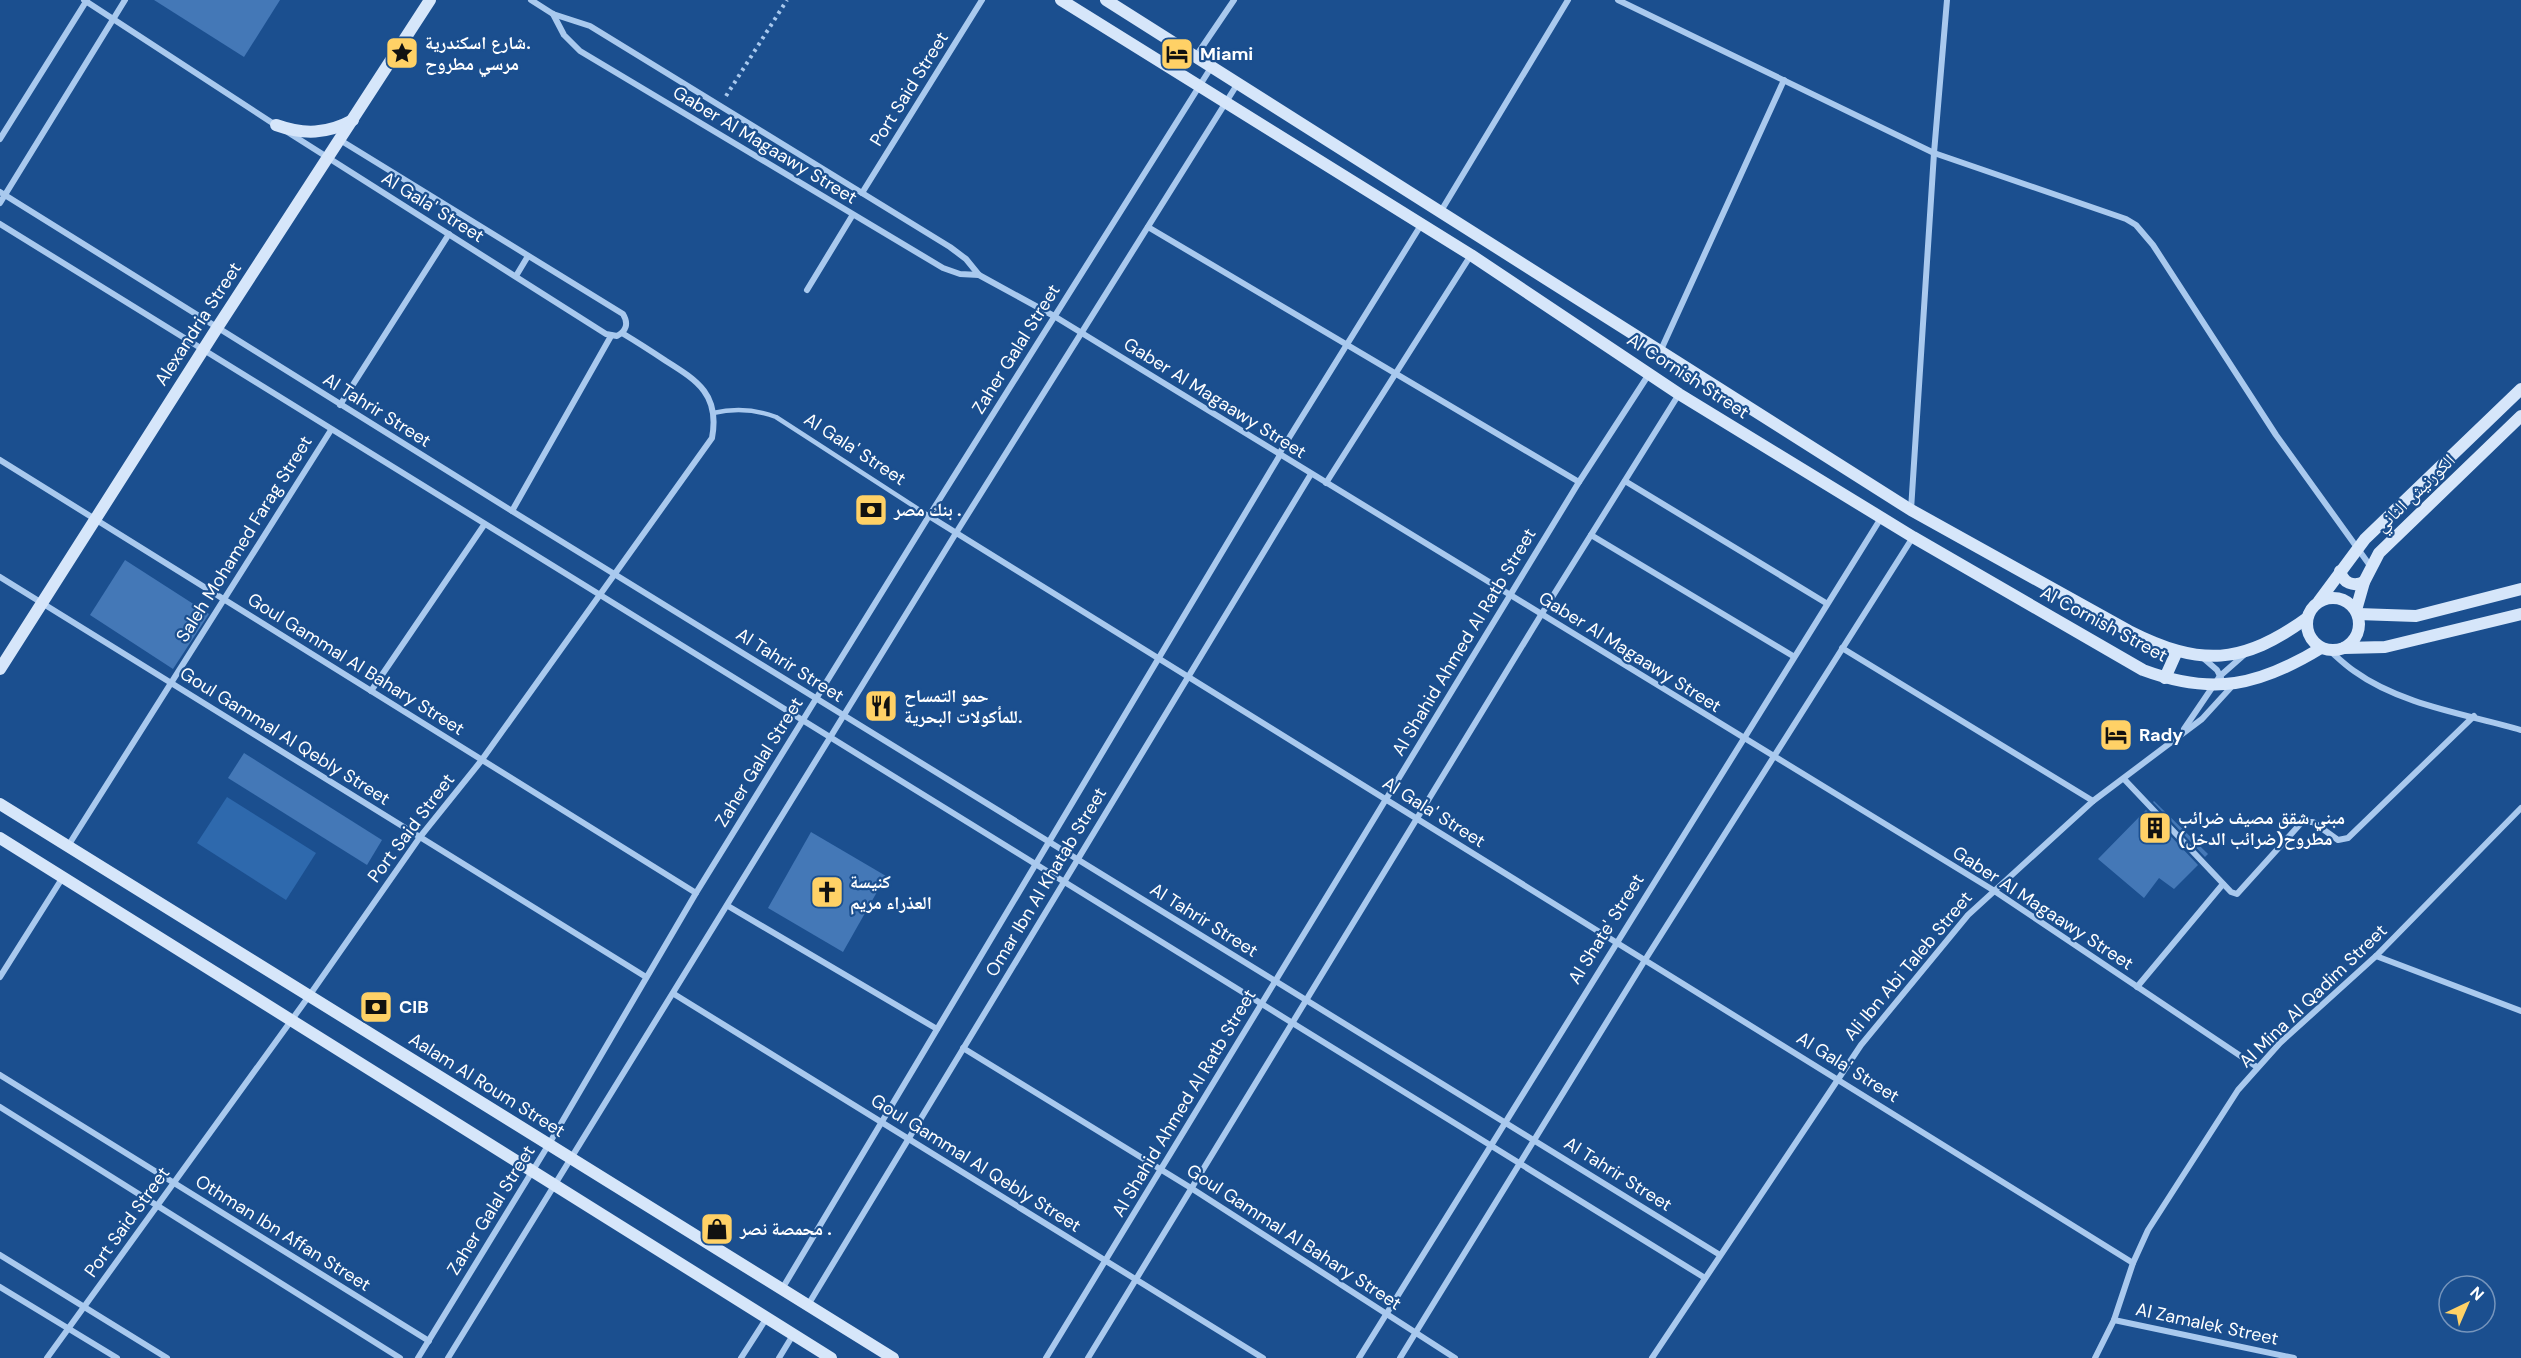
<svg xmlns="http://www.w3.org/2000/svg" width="2521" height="1358" font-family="'DM Sans','Noto Naskh Arabic',sans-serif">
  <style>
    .green { fill: #2e69ad }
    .building { fill: #4478b7 }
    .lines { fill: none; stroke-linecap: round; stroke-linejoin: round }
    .path { stroke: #a9c9ee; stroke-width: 4; stroke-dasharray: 3 4.5; stroke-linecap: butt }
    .lane { stroke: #a9c9ee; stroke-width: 4.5 }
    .street { stroke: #a9c9ee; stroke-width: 6 }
    .secondary { stroke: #d6e6fa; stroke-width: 12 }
    .labels { text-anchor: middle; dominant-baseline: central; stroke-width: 4.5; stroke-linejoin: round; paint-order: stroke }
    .poi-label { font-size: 18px; font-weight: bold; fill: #fff; stroke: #1b4f8f; text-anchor: start }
    .street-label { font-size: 18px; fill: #fff; stroke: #1b4f8f }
  </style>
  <rect width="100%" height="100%" fill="#1b4f8f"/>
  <!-- green -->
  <polygon class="green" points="227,797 316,853 286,900 197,843"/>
  <!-- building -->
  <g class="building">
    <polygon points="154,0 280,0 244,57"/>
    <polygon points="125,560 209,614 173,669 90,615"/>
    <polygon points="244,753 382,840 367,865 228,778"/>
    <polygon points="2154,801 2208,854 2205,857 2153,802"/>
    <polygon points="2146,810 2198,865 2174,889 2159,878 2144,898 2098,859"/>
    <polygon points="811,832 886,876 843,952 768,908"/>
  </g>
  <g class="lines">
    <!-- path -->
    <polyline class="path" points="726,96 787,0"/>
    <!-- lane -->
    <path class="lane" d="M713 413C735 408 755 409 776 417L929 516"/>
    <!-- street -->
    <g class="street">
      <polyline points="84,0 277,126"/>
      <polyline points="531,0 553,14 590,26 950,247 966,259 979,275 1054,316 1993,890 2257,1067"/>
      <polyline points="1618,0 1934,153 2126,219 2136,225 2153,245 2276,435 2371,567"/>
      <polyline points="553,14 564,35 580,51 943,268 960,274 979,275"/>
      <polyline points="1196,56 1234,0"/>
      <path d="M286 131 606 334 617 336C626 331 629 324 623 314L340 140"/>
      <polyline points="0,139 87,0"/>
      <polyline points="0,192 512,511 1720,1255"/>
      <polyline points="862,193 982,0"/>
      <polyline points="0,203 125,0"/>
      <polyline points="1441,211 1568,0"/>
      <polyline points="0,224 1705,1278"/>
      <polyline points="1148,227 1579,482"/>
      <polyline points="516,276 528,256"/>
      <polyline points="807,290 852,216"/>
      <polyline points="1660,352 1784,80"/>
      <polyline points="340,405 449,234"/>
      <polyline points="1279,454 1421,225"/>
      <polyline points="0,460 696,893"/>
      <polyline points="1625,481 1826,603"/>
      <polyline points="1326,483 1471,255"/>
      <polyline points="1911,510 1934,153 1947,0"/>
      <polyline points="512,511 611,336"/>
      <polyline points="929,516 2133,1263"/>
      <polyline points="1591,535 1793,656"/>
      <polyline points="0,577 646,977"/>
      <polyline points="1842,648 2093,801"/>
      <path d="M2329 650C2337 657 2345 665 2354 671 2401 705 2466 714 2521 730"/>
      <polyline points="2202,657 2217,670 2221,678"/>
      <polyline points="371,691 484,525"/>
      <polyline points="2184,729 2220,676 2245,654"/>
      <polyline points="2124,779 2231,892 2237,894 2302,822 2313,822 2338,840 2348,838 2474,716"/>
      <polyline points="68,846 331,430"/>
      <polyline points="728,906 937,1029"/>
      <polyline points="2376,956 2521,1011"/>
      <polyline points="0,977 63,877"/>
      <polyline points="2137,987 2223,884"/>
      <polyline points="674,994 1263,1358"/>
      <polyline points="963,1048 1191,1188 1455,1358"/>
      <polyline points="0,1075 429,1341"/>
      <polyline points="0,1107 400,1358"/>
      <polyline points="0,1255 167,1358"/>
      <polyline points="0,1287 117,1358"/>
      <polyline points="782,1289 1280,455"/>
      <polyline points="808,1305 1311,474"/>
      <polyline points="2114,1320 2294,1358"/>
      <path d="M47 1358 309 996 420 837 481 761 712 438C720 395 698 381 666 361 651 351 637 342 622 333"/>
      <polyline points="418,1358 549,1144 696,893 929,516 1212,66"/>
      <polyline points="448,1358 956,533 1238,83"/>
      <polyline points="741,1358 766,1319"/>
      <polyline points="779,1358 793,1335"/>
      <polyline points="1046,1358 1579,482 1649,374"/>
      <polyline points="1088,1358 1541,615 1679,394"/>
      <polyline points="1359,1358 1881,518"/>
      <polyline points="1400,1358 1645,960 1913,537"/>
      <polyline points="1652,1358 1861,1045 1968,915 2093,801 2202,719 2234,684"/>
      <polyline points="2095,1358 2114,1320 2133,1263 2148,1230 2238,1090 2280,1043 2376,956 2521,808"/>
    </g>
    <!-- secondary -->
    <g class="secondary">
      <path d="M1061 0 1471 255 1679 394 1913 537 2143 670C2213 696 2259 686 2321 648"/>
      <path d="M1106 0 1911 510 2129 631C2200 667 2243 665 2307 618"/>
      <path d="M276 125C304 135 327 134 353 120"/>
      <path d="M2340 571C2343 583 2353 587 2364 582"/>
      <circle cx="2333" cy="624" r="26"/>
      <polyline points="2319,601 2365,539 2521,389"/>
      <polyline points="2356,610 2364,582 2379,553 2521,416"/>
      <polyline points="2358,614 2416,616 2521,589"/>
      <polyline points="2344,648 2385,647 2521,614"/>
      <polyline points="0,669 217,328 430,0"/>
      <polyline points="2165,678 2177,651"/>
      <polyline points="0,804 893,1358"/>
      <polyline points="0,838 831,1358"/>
    </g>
  </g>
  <!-- icons -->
  <defs>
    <symbol id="sight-square" viewBox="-11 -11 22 22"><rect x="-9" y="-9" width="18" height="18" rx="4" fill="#ffd166" stroke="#1b4f8f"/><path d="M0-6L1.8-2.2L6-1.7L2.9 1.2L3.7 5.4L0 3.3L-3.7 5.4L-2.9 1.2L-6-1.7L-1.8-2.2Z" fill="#111"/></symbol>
    <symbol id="hotel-square" viewBox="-11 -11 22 22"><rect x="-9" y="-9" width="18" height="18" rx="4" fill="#ffd166" stroke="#1b4f8f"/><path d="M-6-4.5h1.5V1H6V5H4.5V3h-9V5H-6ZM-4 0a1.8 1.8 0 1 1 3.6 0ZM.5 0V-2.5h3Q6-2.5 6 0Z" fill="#111"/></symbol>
    <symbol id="bank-square" viewBox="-11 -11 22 22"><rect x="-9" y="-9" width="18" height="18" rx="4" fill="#ffd166" stroke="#1b4f8f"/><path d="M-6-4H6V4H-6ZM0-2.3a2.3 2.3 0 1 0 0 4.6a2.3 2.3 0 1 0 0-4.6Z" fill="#111"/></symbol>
    <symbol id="restaurant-square" viewBox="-11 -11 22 22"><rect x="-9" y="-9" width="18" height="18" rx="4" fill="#ffd166" stroke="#1b4f8f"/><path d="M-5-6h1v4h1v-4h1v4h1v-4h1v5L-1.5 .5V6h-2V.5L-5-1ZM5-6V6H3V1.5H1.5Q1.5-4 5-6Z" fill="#111"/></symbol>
    <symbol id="building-square" viewBox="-11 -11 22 22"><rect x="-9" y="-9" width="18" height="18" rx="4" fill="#ffd166" stroke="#1b4f8f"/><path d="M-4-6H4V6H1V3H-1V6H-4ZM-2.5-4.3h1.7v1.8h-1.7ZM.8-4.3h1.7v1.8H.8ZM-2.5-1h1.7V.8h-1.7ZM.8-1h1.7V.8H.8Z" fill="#111"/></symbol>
    <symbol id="church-square" viewBox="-11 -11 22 22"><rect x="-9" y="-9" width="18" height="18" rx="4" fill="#ffd166" stroke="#1b4f8f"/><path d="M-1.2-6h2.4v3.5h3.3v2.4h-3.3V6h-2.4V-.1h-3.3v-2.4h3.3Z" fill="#111"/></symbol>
    <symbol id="shop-square" viewBox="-11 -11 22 22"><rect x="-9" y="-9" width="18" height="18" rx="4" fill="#ffd166" stroke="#1b4f8f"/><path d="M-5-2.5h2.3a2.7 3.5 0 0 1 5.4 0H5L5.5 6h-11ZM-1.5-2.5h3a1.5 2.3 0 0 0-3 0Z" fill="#111"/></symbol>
  </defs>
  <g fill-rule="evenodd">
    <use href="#sight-square" x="383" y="34" width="38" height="38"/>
    <use href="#hotel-square" x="1158" y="35" width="38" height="38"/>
    <use href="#bank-square" x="852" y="491" width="38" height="38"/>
    <use href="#restaurant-square" x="862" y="687" width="38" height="38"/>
    <use href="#hotel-square" x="2097" y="716" width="38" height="38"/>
    <use href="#building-square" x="2136" y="809" width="38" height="38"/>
    <use href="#church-square" x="808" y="873" width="38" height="38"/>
    <use href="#bank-square" x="357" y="988" width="38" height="38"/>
    <use href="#shop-square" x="698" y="1210" width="38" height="38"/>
  </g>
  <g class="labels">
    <!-- poi labels -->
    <g class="poi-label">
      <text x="425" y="43">شارع اسكندرية.<tspan x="425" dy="21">مرسي مطروح</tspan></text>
      <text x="1200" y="54">Miami</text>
      <text x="894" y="510">بنك مصر .</text>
      <text x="904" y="696">حمو التمساح<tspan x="904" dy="21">للمأكولات البحرية.</tspan></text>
      <text x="2139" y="735">Rady</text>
      <text x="2178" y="818">مبني شقق مصيف ضرائب<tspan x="2178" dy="21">مطروح(ضرائب الدخل)</tspan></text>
      <text x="850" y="882">كنيسة<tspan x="850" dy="21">العذراء مريم</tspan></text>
      <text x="399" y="1007">CIB</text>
      <text x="740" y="1229">محمصة نصر .</text>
    </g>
    <!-- street labels -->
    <g class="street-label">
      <text transform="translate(909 89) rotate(-58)">Port Said Street</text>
      <text transform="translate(765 145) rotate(31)">Gaber Al Magaawy Street</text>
      <text transform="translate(433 207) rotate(32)">Al Gala' Street</text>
      <text transform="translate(198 324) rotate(-57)">Alexandria Street</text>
      <text transform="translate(1016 349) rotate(-58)">Zaher Galal Street</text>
      <text transform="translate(1688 376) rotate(33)">Al Cornish Street</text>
      <text transform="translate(1215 398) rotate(32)">Gaber Al Magaawy Street</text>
      <text transform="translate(377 410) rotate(32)">Al Tahrir Street</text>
      <text transform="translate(855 449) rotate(33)">Al Gala' Street</text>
      <text transform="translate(2415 493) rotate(-44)">الكورنيش الثاني</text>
      <text transform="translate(244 539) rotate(-58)">Saleh Mohamed Farag Street</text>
      <text transform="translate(2104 624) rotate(28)">Al Cornish Street</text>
      <text transform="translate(1464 642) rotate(-59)">Al Shahid Ahmed Al Ratb Street</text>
      <text transform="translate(1630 652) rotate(32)">Gaber Al Magaawy Street</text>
      <text transform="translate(356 664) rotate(32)">Goul Gammal Al Bahary Street</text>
      <text transform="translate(790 665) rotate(32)">Al Tahrir Street</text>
      <text transform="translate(285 736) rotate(32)">Goul Gammal Al Qebly Street</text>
      <text transform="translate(759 762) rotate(-58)">Zaher Galal Street</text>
      <text transform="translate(1434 812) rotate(32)">Al Gala' Street</text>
      <text transform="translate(411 828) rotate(-53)">Port Said Street</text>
      <text transform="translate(1046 882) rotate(-59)">Omar Ibn Al Khatab Street</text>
      <text transform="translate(2043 908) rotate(33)">Gaber Al Magaawy Street</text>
      <text transform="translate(1204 920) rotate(32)">Al Tahrir Street</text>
      <text transform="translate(1606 929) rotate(-58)">Al Shate' Street</text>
      <text transform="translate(1908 966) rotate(-50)">Ali Ibn Abi Taleb Street</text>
      <text transform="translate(2313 996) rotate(-44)">Al Mina Al Qadim Street</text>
      <text transform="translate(1848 1067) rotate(32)">Al Gala' Street</text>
      <text transform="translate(487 1085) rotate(32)">Aalam Al Roum Street</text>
      <text transform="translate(1184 1103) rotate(-59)">Al Shahid Ahmed Al Ratb Street</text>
      <text transform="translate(976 1163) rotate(32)">Goul Gammal Al Qebly Street</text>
      <text transform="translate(1618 1174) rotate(32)">Al Tahrir Street</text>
      <text transform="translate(491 1210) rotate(-58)">Zaher Galal Street</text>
      <text transform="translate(127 1222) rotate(-54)">Port Said Street</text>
      <text transform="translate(283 1233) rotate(32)">Othman Ibn Affan Street</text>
      <text transform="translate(1294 1237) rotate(33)">Goul Gammal Al Bahary Street</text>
      <text transform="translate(2207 1324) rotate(12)">Al Zamalek Street</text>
    </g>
  </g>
  <!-- north arrow -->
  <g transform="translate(2467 1304) rotate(44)"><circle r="28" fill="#1b4f8f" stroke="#7695bc" stroke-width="1.5"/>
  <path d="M0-4.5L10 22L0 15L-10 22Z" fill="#ffd166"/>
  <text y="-9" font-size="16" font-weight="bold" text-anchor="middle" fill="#ffffff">N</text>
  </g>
</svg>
